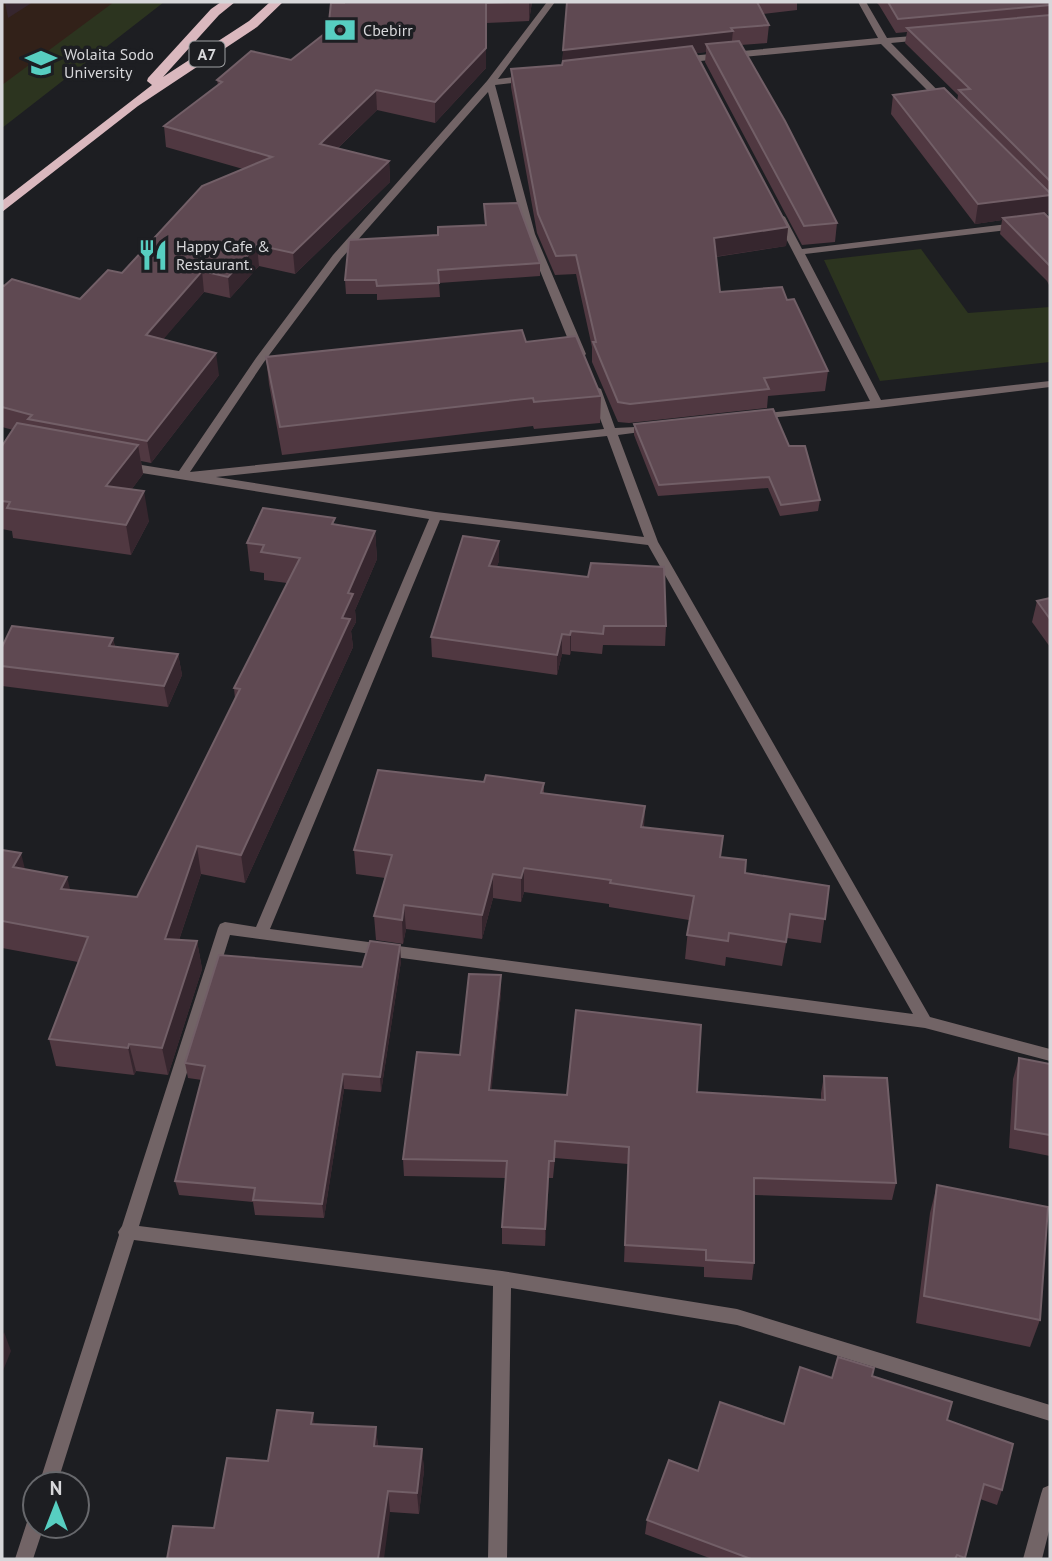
<svg xmlns="http://www.w3.org/2000/svg" width="1052" height="1561" font-family="'PT Sans',sans-serif">
  <style>
    .education { fill: #322119 }
    .green { fill: #2c341f }
    .lines { fill: none; stroke-linecap: round; stroke-linejoin: round }
    .minor { fill: #726466; fill-rule: evenodd }
    .trunk { fill: #dab8be; fill-rule: evenodd }
    .wall { fill: #503841 }
    .shaded-wall { fill: #36262e }
    .building { fill: #5f4952; stroke: #725f67; stroke-width: 2 }
    .labels { text-anchor: middle; dominant-baseline: central; stroke-width: 7; stroke-linejoin: round; paint-order: stroke }
    .far-poi-label { font-size: 16px; fill: #d7d7da; stroke: #1d1e22; text-anchor: start }
    .shield { fill: #1d1e22; stroke: #9fa0a3; stroke-width: 2 }
    .shield-label { font-size: 16px; font-weight: bold; fill: #d7d7da }
  </style>
  <rect width="100%" height="100%" fill="#1d1e22"/>
  <!-- education -->
  <polygon class="education" points="2,2 159,2 2,125"/>
  <!-- green -->
  <g class="green">
    <polygon points="114,2 164,2 2,128 2,85"/>
    <polygon points="921,249 968,313 1050,307 1050,362 880,381 824,260"/>
  </g>
  <g class="lines">
    <!-- minor -->
    <g class="minor">
      <path d="M547 2H555L498 79 530 75 535 78 530 81 495 85 535 234 586 354 584 356 580 357 574 354 525 234 488 92 341 259 264 362 190 472 604 429 589 389 595 386 601 389 615 428 656 426V430L618 435 658 542 930 1017 1050 1049V1061L925 1028 230 935 139 1226 502 1271 737 1309 1050 1405V1421L737 1325 511 1288 507 1559H488L493 1286 134 1240 57 1484H39L119 1235 118 1232 122 1226 218 928 220 924 225 922 256 927 429 519 123 470 117 466 123 462 179 471 256 358 333 255 487 81ZM607 436 644 537 436 512 216 477ZM440 520 648 545 913 1014 270 929Z"/>
      <polygon points="858,2 866,2 887,38 926,35 928,37 923,40 891,43 949,102 949,106 943,106 881,44 679,63 674,60 679,57 878,38"/>
      <polygon points="780,214 785,217 802,249 1050,219 1050,225 805,254 881,400 1050,381 1050,387 878,408 756,419 754,417 760,414 870,401 775,217"/>
      <polygon points="1050,1485 1050,1527 1042,1559 1023,1559 1041,1494 1043,1488"/>
      <polygon points="35,1516 35,1526 44,1526 33,1559 15,1559 28,1519"/>
    </g>
    <!-- trunk -->
    <polygon class="trunk" points="221,2 235,2 219,15 163,77 249,21 270,2 283,2 257,27 138,106 2,212 2,201 152,85 147,81 148,78 211,9"/>
  </g>
  <!-- wall -->
  <g class="wall">
    <polygon points="344,2 532,2 529,21 486,23 486,68 435,123 377,110 338,148 389,161 390,182 295,274 259,266 230,298 204,292 163,339 219,375 151,463 141,461 143,474 131,490 149,521 131,555 13,538 12,531 2,529 2,446 13,430 2,427 2,285 80,299 122,273 243,169 166,147 164,126 218,85 217,80 291,60 328,31"/>
    <polygon points="567,2 797,2 797,10 763,14 769,25 767,43 741,45 837,223 835,242 802,245 705,62 706,52 695,53 788,227 786,246 716,257 720,292 787,300 828,371 825,391 768,396 767,408 629,423 618,422 592,362 592,347 576,274 555,275 537,233 511,87 511,69 562,65"/>
    <polygon points="876,2 1050,2 1050,201 1048,214 1046,214 1050,219 1050,287 1047,281 1000,234 1002,220 975,224 891,114 893,95 957,102 958,95 905,43 907,32 896,33 879,5"/>
    <polygon points="484,204 540,263 540,276 439,283 440,297 377,300 377,294 346,294 345,280 438,235 485,225"/>
    <polygon points="526,342 601,396 600,423 534,429 533,426 282,455 269,384 266,357"/>
    <polygon points="634,424 789,446 820,500 818,511 780,516 768,488 658,496 634,435"/>
    <polygon points="336,525 375,531 377,559 355,610 356,622 351,631 353,647 245,883 201,874 179,940 197,941 202,969 168,1075 136,1071 134,1075 56,1066 49,1039 78,962 2,948 2,850 25,869 70,890 137,897 235,699 234,688 287,583 264,580 264,573 250,571 247,543"/>
    <polygon points="499,541 499,561 497,566 666,626 665,646 603,645 602,654 571,651 570,655 562,654 557,675 432,657 431,637"/>
    <polygon points="1050,598 1050,647 1032,622 1037,601"/>
    <polygon points="113,638 115,647 178,654 182,675 168,707 2,686 2,647"/>
    <polygon points="484,782 544,783 544,793 645,806 644,827 721,857 745,873 829,886 821,943 787,938 782,966 726,957 725,966 685,959 689,920 609,907 609,904 524,892 521,902 493,898 482,939 406,929 403,944 376,940 374,916 385,878 356,874 354,850"/>
    <polygon points="401,961 381,1092 344,1089 324,1218 255,1215 253,1202 179,1195 175,1181 202,1080 188,1078 185,1063 362,967"/>
    <polygon points="501,993 491,1090 567,1095 697,1092 821,1100 821,1093 824,1076 896,1183 892,1200 754,1195 754,1263 752,1280 704,1277 704,1267 624,1262 628,1164 555,1158 553,1178 549,1178 545,1246 502,1244 502,1227 505,1178 404,1176 403,1159 460,1055"/>
    <polygon points="1019,1058 1050,1064 1050,1156 1009,1148 1013,1079"/>
    <polygon points="937,1185 1040,1320 1030,1347 916,1323 930,1213"/>
    <polygon points="872,1376 947,1420 1002,1490 997,1505 980,1499 965,1559 712,1559 645,1534 647,1520 698,1471 784,1424 832,1378"/>
    <polygon points="315,1425 376,1427 378,1447 422,1449 424,1470 419,1514 390,1512 214,1528 268,1461"/>
  </g>
  <!-- shaded-wall -->
  <g class="shaded-wall">
    <polygon points="5,2 33,2 8,18"/>
    <polygon points="529,2 532,2 529,21"/>
    <polygon points="486,3 486,68 435,123 435,102"/>
    <polygon points="733,31 731,49 706,44 706,52 563,68 563,50"/>
    <polygon points="376,90 377,110 321,164 320,144"/>
    <polygon points="389,161 390,182 295,274 293,253"/>
    <polygon points="1050,195 1050,201 1048,214 1005,220 1003,218 1002,220 975,224 978,204"/>
    <polygon points="788,227 786,246 713,257 714,238"/>
    <polygon points="257,245 259,266 230,298 228,277"/>
    <polygon points="202,271 204,292 149,356 146,335"/>
    <polygon points="216,353 219,375 151,463 147,441"/>
    <polygon points="138,445 143,474 112,516 106,486"/>
    <polygon points="144,491 149,521 131,555 126,525"/>
    <polygon points="375,531 377,559 355,610 356,622 351,631 353,647 245,883 241,855 342,618 348,593"/>
    <polygon points="499,541 499,561 490,585 489,566"/>
    <polygon points="571,631 571,651 570,655 570,635"/>
    <polygon points="562,634 562,654 557,675 557,655"/>
    <polygon points="113,638 117,659 109,646"/>
    <polygon points="178,654 182,675 168,707 164,686"/>
    <polygon points="645,806 643,831 641,827"/>
    <polygon points="197,846 201,874 170,967 165,939"/>
    <polygon points="21,853 28,881 13,867"/>
    <polygon points="524,868 524,892 521,902 521,878"/>
    <polygon points="493,874 493,898 482,939 482,915"/>
    <polygon points="67,877 74,905 61,889"/>
    <polygon points="404,905 406,929 403,944 402,920"/>
    <polygon points="197,941 202,969 168,1075 162,1048"/>
    <polygon points="400,945 401,961 381,1092 380,1077"/>
    <polygon points="501,975 501,993 490,1107 489,1090"/>
    <polygon points="129,1044 136,1071 134,1075 128,1048"/>
    <polygon points="343,1074 344,1089 324,1218 322,1204"/>
    <polygon points="549,1161 549,1178 545,1246 545,1229"/>
    <polygon points="4,1332 11,1351 2,1373 2,1337"/>
    <polygon points="313,1413 316,1434 311,1424"/>
    <polygon points="376,1427 378,1449 374,1446"/>
    <polygon points="422,1449 424,1470 419,1514 417,1493"/>
    <polygon points="388,1491 390,1512 384,1559 378,1559"/>
  </g>
  <!-- building -->
  <g class="building">
    <polygon points="344,2 513,2 486,3 486,48 435,102 376,90 320,144 389,161 293,253 257,245 228,277 202,271 146,335 216,353 147,441 28,419 32,415 2,407 2,285 4,286 12,279 80,299 108,270 122,273 202,186 272,157 164,126 222,82 217,80 251,51 291,60 328,31 331,3 344,3"/>
    <polygon points="567,2 757,2 769,25 731,28 733,31 563,50"/>
    <polygon points="888,2 1050,2 1050,5 898,19"/>
    <polygon points="1050,15 1050,181 959,90 970,89 907,28"/>
    <polygon points="739,41 785,121 837,223 804,226 706,44"/>
    <polygon points="692,46 788,227 714,238 720,292 782,287 787,300 794,299 828,371 764,378 769,389 630,404 618,402 593,342 596,342 576,255 556,256 538,214 511,69 562,65 563,61"/>
    <polygon points="944,88 1050,193 1050,195 978,204 893,95"/>
    <polygon points="518,203 540,263 438,270 439,283 377,286 376,280 345,280 349,240 438,235 438,227 486,225 484,204"/>
    <polygon points="1044,213 1050,219 1050,266 1003,218"/>
    <polygon points="522,330 526,342 576,336 601,396 534,402 533,398 280,427 266,357"/>
    <polygon points="773,409 789,446 805,446 820,500 781,505 769,477 659,485 634,424"/>
    <polygon points="17,423 138,445 106,486 144,491 126,525 7,508 10,502 2,501 2,446"/>
    <polygon points="263,508 335,518 332,524 375,531 348,593 353,594 342,618 350,619 241,855 197,846 165,939 197,941 162,1048 129,1044 128,1048 49,1039 88,937 2,921 2,850 21,853 13,867 67,877 61,889 137,897 240,689 234,688 300,558 261,552 264,545 247,543"/>
    <polygon points="463,536 499,541 489,566 588,577 591,563 664,567 666,626 604,626 603,634 571,631 570,635 562,634 557,655 431,637"/>
    <polygon points="1050,598 1050,619 1037,601"/>
    <polygon points="12,626 113,638 109,646 178,654 164,686 2,666 2,647"/>
    <polygon points="378,770 484,782 486,775 544,783 541,793 645,806 641,827 723,836 720,857 746,860 745,873 829,886 825,919 790,914 786,942 729,933 728,941 687,935 694,896 610,883 611,880 524,868 521,878 493,874 482,915 404,905 402,920 374,916 392,855 354,850"/>
    <polygon points="370,941 400,945 380,1077 343,1074 322,1204 253,1200 255,1188 175,1181 205,1066 185,1063 219,955 362,967"/>
    <polygon points="469,974 501,975 489,1090 567,1095 576,1010 701,1025 697,1092 825,1100 824,1076 887,1078 896,1183 754,1178 754,1263 706,1260 706,1250 625,1245 629,1147 555,1141 554,1161 549,1161 545,1229 502,1227 507,1161 403,1159 417,1052 460,1055"/>
    <polygon points="1019,1058 1050,1064 1050,1135 1015,1129"/>
    <polygon points="937,1185 1048,1207 1040,1320 924,1296"/>
    <polygon points="838,1357 874,1368 872,1376 952,1402 947,1420 1013,1444 1002,1490 984,1484 965,1558 957,1555 955,1559 751,1559 647,1520 669,1460 698,1471 720,1402 784,1424 800,1367 832,1378"/>
    <polygon points="277,1410 313,1413 311,1424 376,1427 374,1446 422,1449 417,1493 388,1491 378,1559 167,1559 173,1526 214,1528 227,1458 268,1461"/>
  </g>
  <!-- icons -->
  <defs>
    <symbol id="bank-bare" viewBox="-9 -9 18 18"><path d="M-6-4H6V4H-6ZM0-2.3a2.3 2.3 0 1 0 0 4.6a2.3 2.3 0 1 0 0-4.6Z" fill="#57cec1" stroke="#1d1e22" stroke-width="2.5" paint-order="stroke"/></symbol>
    <symbol id="university-bare" viewBox="-9 -9 18 18"><path d="M0-5L7-2L0 1L-7-2ZM-4 1L0 2.5L4 1V4Q0 6-4 4Z" fill="#57cec1" stroke="#1d1e22" stroke-width="2.5" paint-order="stroke"/></symbol>
    <symbol id="restaurant-bare" viewBox="-9 -9 18 18"><path d="M-5-6h1v4h1v-4h1v4h1v-4h1v5L-1.5 .5V6h-2V.5L-5-1ZM5-6V6H3V1.5H1.5Q1.5-4 5-6Z" fill="#57cec1" stroke="#1d1e22" stroke-width="2.5" paint-order="stroke"/></symbol>
  </defs>
  <g fill-rule="evenodd">
    <use href="#bank-bare" x="318" y="8" width="44" height="44"/>
    <use href="#university-bare" x="19" y="41" width="44" height="44"/>
    <use href="#restaurant-bare" x="131" y="233" width="44" height="44"/>
  </g>
  <g class="labels">
    <!-- far-poi labels -->
    <g class="far-poi-label">
      <text x="363" y="30">Cbebirr</text>
      <text x="64" y="54">Wolaita Sodo<tspan x="64" dy="18">University</tspan></text>
      <text x="176" y="246">Happy Cafe &amp;<tspan x="176" dy="18">Restaurant.</tspan></text>
    </g>
    <!-- shield labels -->
    <rect class="shield" x="189.5" y="41.5" width="35" height="25" rx="5"/>
    <g class="shield-label">
      <text x="207" y="54">A7</text>
    </g>
  </g>
  <!-- border -->
  <rect width="1052" height="1561" fill="none" stroke="#d7d7da" stroke-width="7"/>
  <!-- north arrow -->
  <g transform="translate(56 1505)"><circle r="33" fill="#1d1e22" stroke="#67686c" stroke-width="2"/>
  <path d="M0-5L12 26L0 18L-12 26Z" fill="#57cec1"/>
  <text y="-10" font-size="19" font-weight="bold" text-anchor="middle" fill="#d7d7da">N</text>
  </g>
</svg>
